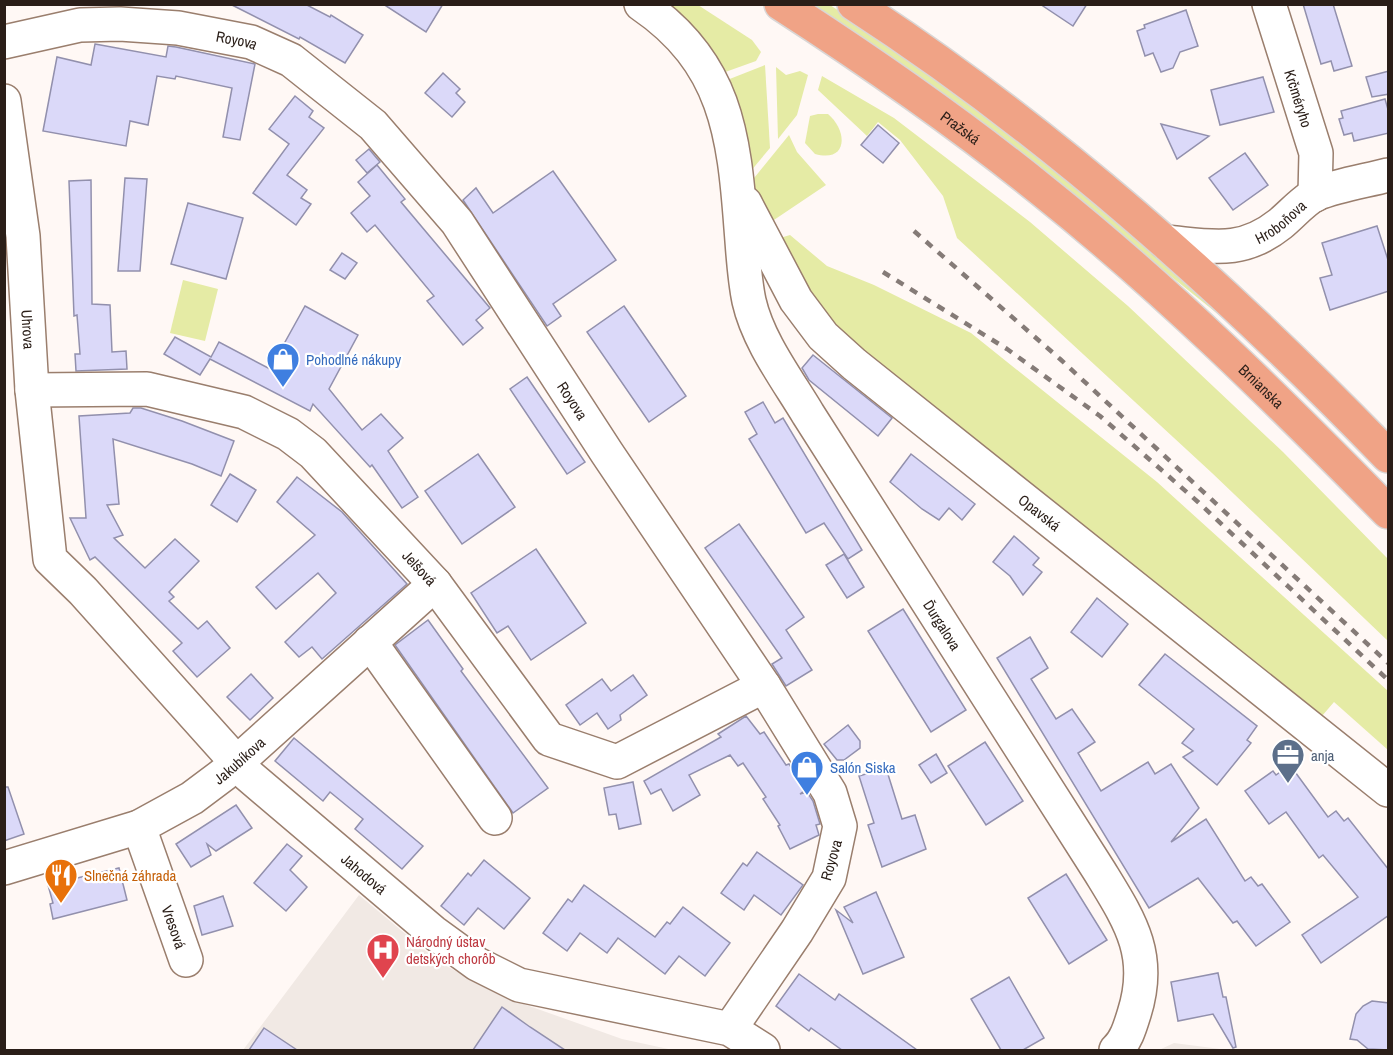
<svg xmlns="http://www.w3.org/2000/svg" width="1393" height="1055" font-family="'Archivo Narrow',sans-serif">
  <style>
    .built { fill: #f1e9e4 }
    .green { fill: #e5eba5 }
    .building { fill: #dbd9f9; stroke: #9290ad; stroke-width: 1.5 }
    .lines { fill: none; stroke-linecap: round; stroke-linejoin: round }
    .minor-casing { stroke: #9a7e6d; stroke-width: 36 }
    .major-casing { stroke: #d9d6d5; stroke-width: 36 }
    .minor { stroke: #fff; stroke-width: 33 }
    .major { stroke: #f0a386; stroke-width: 33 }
    .rail { stroke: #857b77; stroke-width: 4.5; stroke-dasharray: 8 8; stroke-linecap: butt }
    .labels { text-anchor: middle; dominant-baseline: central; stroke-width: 4.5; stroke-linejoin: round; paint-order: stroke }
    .street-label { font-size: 15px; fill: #2a1e18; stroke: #fff }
    .shop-label { font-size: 15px; fill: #366cbe; stroke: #fff; text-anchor: start }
    .service-label { font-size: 15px; fill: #4e5e75; stroke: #fff; text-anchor: start }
    .food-label { font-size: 15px; fill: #c56008; stroke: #fff; text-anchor: start }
    .health-label { font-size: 15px; fill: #be3a42; stroke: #fff; text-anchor: start }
  </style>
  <rect width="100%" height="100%" fill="#fff8f5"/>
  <!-- built -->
  <g class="built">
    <polygon points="359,895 439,962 504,997 622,1039 673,1050 243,1050"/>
    <polygon points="1174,1043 1228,1050 1159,1050"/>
  </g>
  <!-- green -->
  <g class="green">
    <polygon points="653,5 698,5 752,40 761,52 756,61 717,75"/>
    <polygon points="804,5 830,5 933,73 1108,212 1244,335 935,87"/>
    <polygon points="765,65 770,148 745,178 722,82"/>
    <polygon points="776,67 786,75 800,71 808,75 797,115 778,139"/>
    <polygon points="822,76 894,118 1030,222 1128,306 1283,452 1388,559 1388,641 1212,473 957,238 943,196 900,140 878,122 867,136 818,90"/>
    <path d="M818 114H828C848 131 848 163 815 154L805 143 810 116Z"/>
    <polygon points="789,135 797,152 826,185 765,226 746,188"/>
    <polygon points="790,235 827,266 874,285 971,333 1157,482 1388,691 1388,750 1334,702 1322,716 876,366 823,316 770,241"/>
    <polygon points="183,280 218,289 205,341 170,333"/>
  </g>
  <!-- building -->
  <g class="building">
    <polygon points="230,4 305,4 330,17 331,15 363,35 345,63 300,37 299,39"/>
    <polygon points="383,4 443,4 426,32"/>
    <polygon points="1040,4 1087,4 1073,26"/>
    <polygon points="1303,4 1333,4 1352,66 1334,71 1331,61 1321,64"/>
    <polygon points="1186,10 1198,46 1180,52 1173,68 1161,72 1153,53 1145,56 1137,31 1145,28 1144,25"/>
    <polygon points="95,44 166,57 168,46 176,47 255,64 240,140 223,137 232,88 176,76 175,79 157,76 148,125 130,121 126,146 43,131 57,57 91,65"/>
    <polygon points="1389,71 1389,94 1372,97 1366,77"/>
    <polygon points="443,73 460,89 456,93 465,102 452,117 425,93"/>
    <polygon points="1263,77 1274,112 1220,125 1211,90"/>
    <polygon points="295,96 313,111 309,117 324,128 287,175 307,190 301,198 311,204 296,225 253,193 289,144 269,129"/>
    <polygon points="1385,99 1389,113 1389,133 1354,141 1352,133 1344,135 1339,119 1343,118 1341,111"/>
    <polygon points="1161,124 1209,136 1177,159"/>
    <polygon points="878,125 899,143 883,163 861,145"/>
    <polygon points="369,149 380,162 367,173 356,160"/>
    <polygon points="1245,153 1268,185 1233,210 1209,178"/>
    <polygon points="377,165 405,199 401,202 490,308 476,320 483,328 463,345 427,301 434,296 375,225 367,232 351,213 370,196 358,182"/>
    <polygon points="553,171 616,260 553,304 561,316 547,326 463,200 476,188 493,213"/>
    <polygon points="125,178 147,179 140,271 118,271"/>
    <polygon points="91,180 92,304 110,305 112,352 126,351 127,369 76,371 75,354 80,354 77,315 74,316 69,181"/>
    <polygon points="188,203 243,218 226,279 171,264"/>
    <polygon points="1377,226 1389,263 1389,291 1330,310 1320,278 1332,275 1322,243"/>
    <polygon points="342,253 357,263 345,279 330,270"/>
    <polygon points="305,306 358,335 329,389 362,430 381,414 403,438 388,451 418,497 402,508 372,465 370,467 313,404 310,411 210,359 200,375 164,354 175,337 211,357 219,342 270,369"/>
    <polygon points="624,306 686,396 649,422 587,332"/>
    <polygon points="813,355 892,418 878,436 809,380 802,368"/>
    <polygon points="527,377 585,462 567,474 510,389"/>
    <polygon points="763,402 775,423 783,418 862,550 848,559 824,523 806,533 749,439 757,434 745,412"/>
    <polygon points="133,408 141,408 182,421 234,441 221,476 192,464 113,439 119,504 107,505 123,535 114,538 145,568 175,539 199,561 169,592 174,597 169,601 198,629 207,621 230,648 197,677 173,651 182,643 95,557 90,560 70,518 86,518 79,416 130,413"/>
    <polygon points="478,454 515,507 462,544 425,491"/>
    <polygon points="911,454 975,504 962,520 949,508 939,520 922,509 890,482"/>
    <polygon points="230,474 256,490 237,522 211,505"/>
    <polygon points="297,477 342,512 407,584 322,659 312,647 299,657 285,642 336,593 318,573 276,609 256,587 315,535 277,502"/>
    <polygon points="739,524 804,617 786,630 812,670 786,686 772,664 782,658 705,548"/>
    <polygon points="1014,536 1039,558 1033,565 1042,572 1023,595 1010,576 993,562"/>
    <polygon points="536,549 586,623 531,660 508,626 497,633 471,593"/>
    <polygon points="844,554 864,587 847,598 826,565"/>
    <polygon points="1097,598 1128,624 1102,657 1071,632"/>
    <polygon points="903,609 966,710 931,732 868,631"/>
    <polygon points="428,620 463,669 461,671 548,788 513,813 395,645"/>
    <polygon points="1030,637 1048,668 1031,679 1056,719 1072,709 1095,742 1078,753 1101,791 1148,762 1155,774 1171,764 1199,808 1171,842 1206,819 1245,881 1251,877 1258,886 1262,884 1290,922 1256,946 1237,921 1233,923 1198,878 1149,908 997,658"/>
    <polygon points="1165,654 1257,726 1247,740 1251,743 1217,785 1183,757 1193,751 1182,743 1194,729 1139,685"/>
    <polygon points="251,674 273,698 250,720 227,697"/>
    <polygon points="633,675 647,695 620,715 621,720 608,729 597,713 580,725 566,705 602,679 611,691"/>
    <polygon points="746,716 760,734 764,732 786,765 789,764 805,790 800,794 807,792 813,801 820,824 816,825 819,835 790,849 778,826 780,825 763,799 766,797 743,763 738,766 730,755 689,775 700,795 673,811 661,789 651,794 644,781 721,737 718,734"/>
    <polygon points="848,725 860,741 860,748 844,760 837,760 824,744"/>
    <polygon points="294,738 423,846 402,869 355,829 363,819 330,792 323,801 275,761"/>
    <polygon points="985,742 1023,801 986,825 948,766"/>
    <polygon points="936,754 947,773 931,783 919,765"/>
    <polygon points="1290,765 1328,817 1336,811 1344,821 1348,818 1389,870 1389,915 1321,963 1302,935 1358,897 1323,855 1319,858 1286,812 1269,824 1245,791 1273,771 1276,775"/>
    <polygon points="886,768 902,819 915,815 926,849 882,867 868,825 874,823 859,776"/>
    <polygon points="633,782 641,824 619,829 616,814 609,815 604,788"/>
    <polygon points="4,787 8,787 24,834 4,841"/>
    <polygon points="236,805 252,828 216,851 207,844 211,855 191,867 176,844"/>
    <polygon points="287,844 302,856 290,870 307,887 286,911 254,883"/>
    <polygon points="757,852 803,885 781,915 754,895 744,910 721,893 743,863 747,866"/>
    <polygon points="484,860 530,898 504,929 478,908 464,925 441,906 468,873 471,876"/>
    <polygon points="119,868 127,900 53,919 50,904 53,903 48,885"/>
    <polygon points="1066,874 1107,940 1069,964 1028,898"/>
    <polygon points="584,885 655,937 667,922 670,924 683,907 730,943 705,976 679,956 665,974 618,938 607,953 580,933 567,951 543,933 568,899 572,902"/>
    <polygon points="876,892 904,957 863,974 836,910 853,923 844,907"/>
    <polygon points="223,896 233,926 202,935 194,906"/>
    <polygon points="1218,973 1223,997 1226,997 1236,1047 1233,1048 1213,1014 1178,1021 1171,982"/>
    <polygon points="799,974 835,1000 839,994 917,1050 842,1050 811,1028 809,1031 776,1006"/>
    <polygon points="1009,977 1044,1038 1023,1050 1001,1050 971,999"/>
    <polygon points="1372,1001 1389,1003 1389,1050 1368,1049 1357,1040 1350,1039 1356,1014 1363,1006"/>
    <polygon points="502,1007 530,1027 565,1050 473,1050"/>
    <polygon points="264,1028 297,1050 249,1050"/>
  </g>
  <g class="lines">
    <defs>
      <g id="minor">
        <path id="s1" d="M641 4C726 62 734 134 741 228 743 252 744 277 749 301 758 341 787 379 808 414L1100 872C1130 921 1153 955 1134 1014 1130 1027 1126 1041 1116 1050"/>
        <path id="s2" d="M1269 4 1316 153 1315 195"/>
        <path id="s3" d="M4 42 80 25 120 24 178 28 251 42 291 60 373 125 457 222 607 453 764 686 830 793 840 826 829 878 797 931 730 1029"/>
        <path id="s4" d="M4 101 23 236 32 390 50 559 83 591 248 775 433 932 477 964 519 985 730 1029 763 1050"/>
        <path id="s5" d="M745 203 796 300 823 336 854 364 1388 790"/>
        <path id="s6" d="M1165 242C1211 246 1241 255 1280 224 1291 215 1304 200 1316 194 1338 185 1365 181 1388 175"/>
        <path id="s7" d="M32 390 147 389 244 412 288 434 313 453 435 584 549 739 617 762 764 686"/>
        <polyline points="370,642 495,818"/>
        <path id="s8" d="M139 827 186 960"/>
        <path id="s9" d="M4 868 139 827 192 798 224 774 435 584"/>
      </g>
      <g id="major">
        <path id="s10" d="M781 4C871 62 959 123 1043 191 1166 289 1278 400 1388 512"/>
        <path d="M854 4C1050 131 1226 289 1388 456"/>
      </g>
    </defs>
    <!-- minor casing -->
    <use href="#minor" class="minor-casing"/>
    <!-- major casing -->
    <use href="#major" class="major-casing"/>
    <!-- minor -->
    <use href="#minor" class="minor"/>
    <!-- major -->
    <use href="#major" class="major"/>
    <!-- rail -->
    <g class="rail">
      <polyline points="914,231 1060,359 1388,663"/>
      <polyline points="883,272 1007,349 1100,416 1198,502 1388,680"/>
    </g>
  </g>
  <!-- icons -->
  <defs>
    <symbol id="shop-pin" viewBox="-11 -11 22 30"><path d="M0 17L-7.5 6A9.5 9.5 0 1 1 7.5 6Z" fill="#3f7fe0" stroke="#fff"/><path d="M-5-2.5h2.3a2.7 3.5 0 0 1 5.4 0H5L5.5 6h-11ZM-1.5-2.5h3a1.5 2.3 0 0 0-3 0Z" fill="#fff"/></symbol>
    <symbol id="office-pin" viewBox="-11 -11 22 30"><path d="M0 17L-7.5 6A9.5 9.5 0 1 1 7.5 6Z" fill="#5c6f8a" stroke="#fff"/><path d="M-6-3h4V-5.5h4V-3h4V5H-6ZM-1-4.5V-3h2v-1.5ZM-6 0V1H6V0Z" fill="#fff"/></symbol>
    <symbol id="restaurant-pin" viewBox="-11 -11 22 30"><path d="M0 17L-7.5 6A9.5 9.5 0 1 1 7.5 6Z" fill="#e8710a" stroke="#fff"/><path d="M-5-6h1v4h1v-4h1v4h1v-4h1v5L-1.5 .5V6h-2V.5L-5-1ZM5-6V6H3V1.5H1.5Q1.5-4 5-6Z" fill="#fff"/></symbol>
    <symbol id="hospital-pin" viewBox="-11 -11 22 30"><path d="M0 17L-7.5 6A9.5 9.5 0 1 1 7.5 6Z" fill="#e0444e" stroke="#fff"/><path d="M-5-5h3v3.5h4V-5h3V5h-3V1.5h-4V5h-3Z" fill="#fff"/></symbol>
  </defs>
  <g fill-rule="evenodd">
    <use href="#shop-pin" x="264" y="340" width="38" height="52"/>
    <use href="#office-pin" x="1269" y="736" width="38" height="52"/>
    <use href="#shop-pin" x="788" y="748" width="38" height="52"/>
    <use href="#restaurant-pin" x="42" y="856" width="38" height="52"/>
    <use href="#hospital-pin" x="364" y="931" width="38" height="52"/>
  </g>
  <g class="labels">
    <!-- street labels -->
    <g class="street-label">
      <text stroke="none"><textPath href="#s3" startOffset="236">Royova</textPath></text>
      <text stroke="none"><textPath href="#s2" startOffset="99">Krčméryho</textPath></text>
      <text stroke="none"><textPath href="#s10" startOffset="218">Pražská</textPath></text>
      <text stroke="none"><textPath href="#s6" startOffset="122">Hroboňova</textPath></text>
      <text stroke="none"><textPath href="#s4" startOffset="230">Uhrova</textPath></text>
      <text stroke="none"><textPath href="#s10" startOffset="615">Brnianska</textPath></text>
      <text stroke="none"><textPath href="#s3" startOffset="740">Royova</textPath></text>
      <text stroke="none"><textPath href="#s5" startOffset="434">Opavská</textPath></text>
      <text stroke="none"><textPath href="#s7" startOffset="452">Jelšová</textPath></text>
      <text stroke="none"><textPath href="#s1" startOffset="708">Ďurgalova</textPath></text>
      <text stroke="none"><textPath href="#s9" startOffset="262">Jakubíkova</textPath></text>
      <text transform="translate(831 860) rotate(-74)">Royova</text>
      <text stroke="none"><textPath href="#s4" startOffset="906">Jahodová</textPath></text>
      <text stroke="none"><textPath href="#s8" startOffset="106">Vresová</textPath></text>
    </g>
    <!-- shop labels -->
    <g class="shop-label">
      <text x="306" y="359">Pohodlné nákupy</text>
      <text x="830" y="767">Salón Siska</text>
    </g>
    <!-- service labels -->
    <g class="service-label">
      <text x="1311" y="755">anja</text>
    </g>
    <!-- food labels -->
    <g class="food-label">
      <text x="84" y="875">Slnečná záhrada</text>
    </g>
    <!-- health labels -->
    <g class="health-label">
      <text x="406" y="941">Národný ústav<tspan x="406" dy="17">detských chorôb</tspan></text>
    </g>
  </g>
  <!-- border -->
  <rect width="1393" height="1055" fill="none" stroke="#2a1e18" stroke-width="12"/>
</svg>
